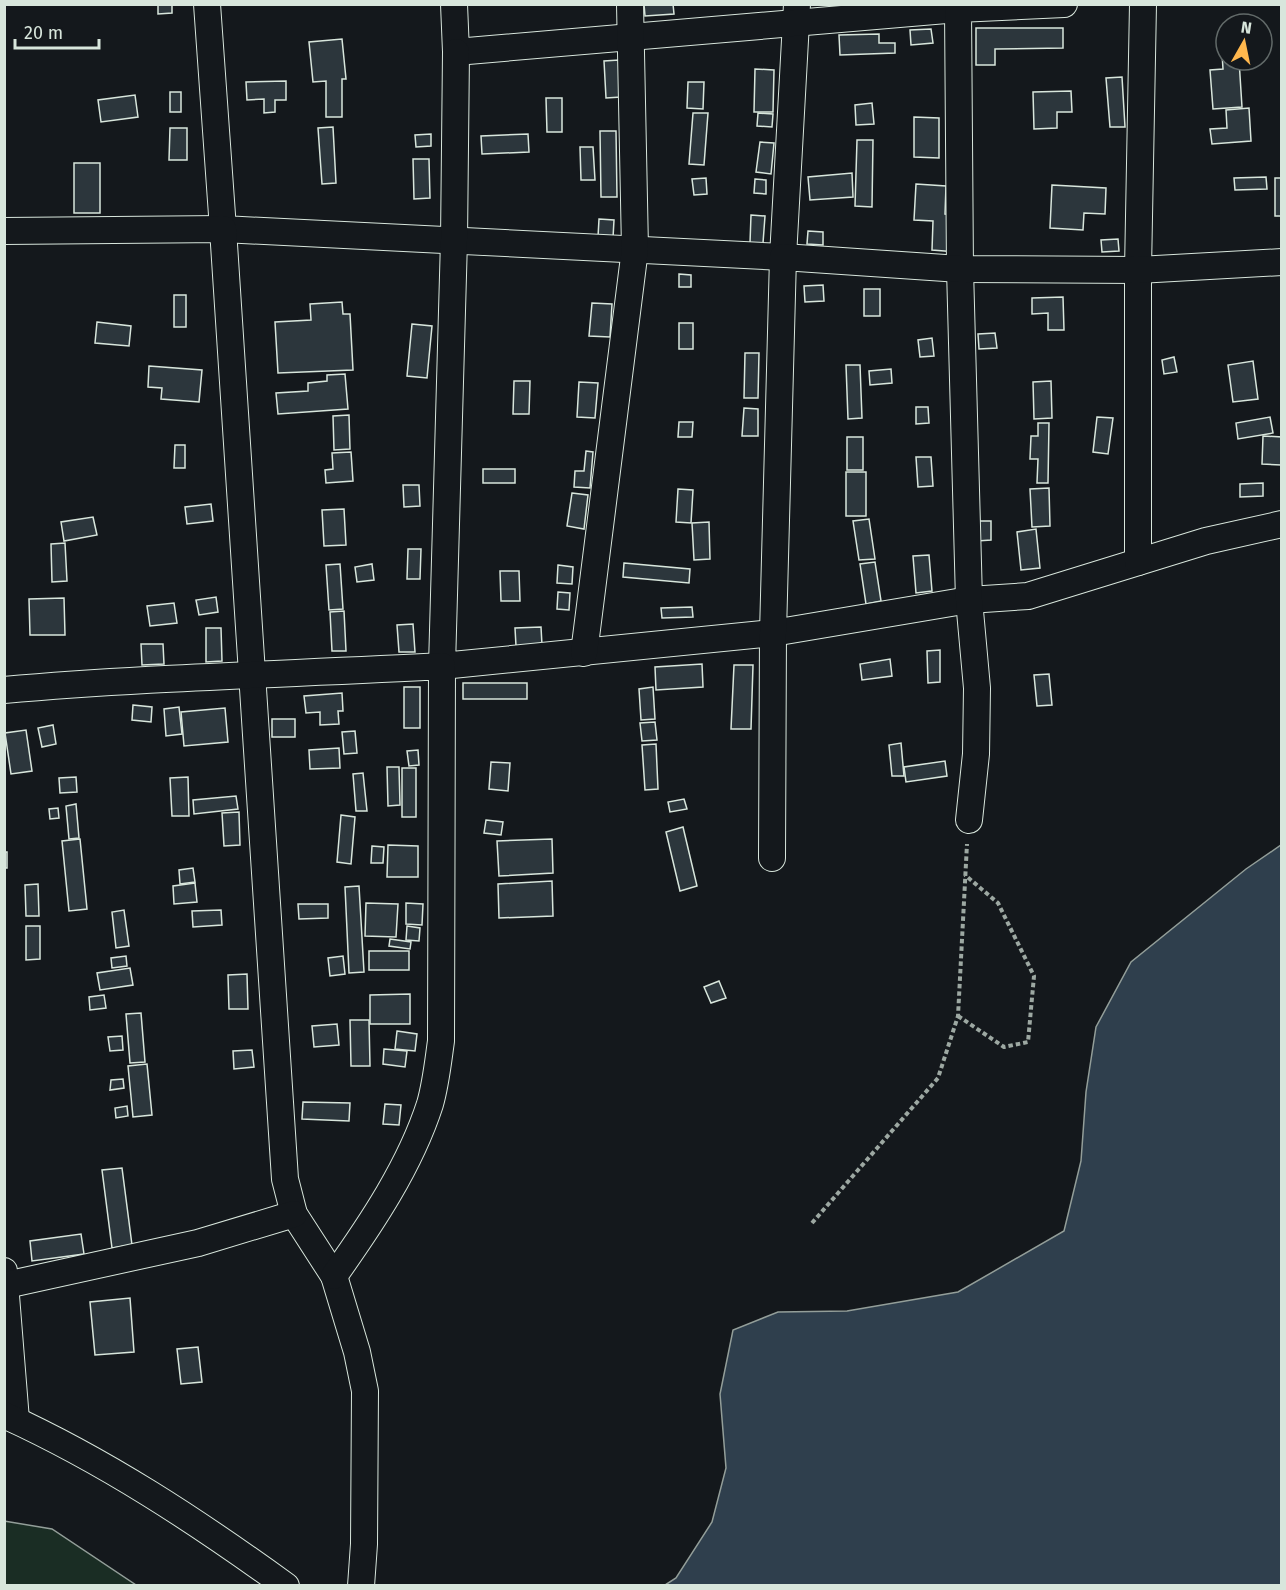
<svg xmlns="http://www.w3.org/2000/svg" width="1286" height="1590" font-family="'Fira Sans',sans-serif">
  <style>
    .green { fill: #1a2d24; stroke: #939e99; stroke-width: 1.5 }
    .water { fill: #2f3f4d; stroke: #939e99; stroke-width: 1.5 }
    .building { fill: #2c363c; stroke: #d8e6dc; stroke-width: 1.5 }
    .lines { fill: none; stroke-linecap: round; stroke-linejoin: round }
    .minor-casing { stroke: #d8e6dc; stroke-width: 28 }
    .path { stroke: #9da8a2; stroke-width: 4; stroke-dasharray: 4.5 3; stroke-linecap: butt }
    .minor { stroke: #14181c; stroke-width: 26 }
  </style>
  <rect width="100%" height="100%" fill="#14181c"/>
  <!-- green -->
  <polygon class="green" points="4,1521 52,1529 136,1585 5,1585"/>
  <!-- water -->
  <polygon class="water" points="1281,845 1281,1585 665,1585 676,1578 712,1522 726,1468 720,1394 733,1330 778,1312 847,1311 958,1292 1064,1231 1081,1161 1086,1092 1096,1027 1131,962 1246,869"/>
  <!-- building -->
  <g class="building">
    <polygon points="158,4 172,4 172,13 158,14"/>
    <polygon points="644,4 673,4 674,14 645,16"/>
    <polygon points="976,28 1063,28 1063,48 995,49 995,65 976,65"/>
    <polygon points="931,29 933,43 911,45 910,30"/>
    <polygon points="879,34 879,43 895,43 895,53 840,55 839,35"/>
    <polygon points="1221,38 1226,38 1226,60 1239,60 1242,107 1213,109 1210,70 1223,69"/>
    <polygon points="342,39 346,79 342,79 342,117 326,117 326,81 313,82 309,42"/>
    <polygon points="619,60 621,97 606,98 604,61"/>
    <polygon points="755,69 774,70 773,112 754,112"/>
    <polygon points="1122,77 1125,127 1110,127 1106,78"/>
    <polygon points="286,81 286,100 275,100 275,112 264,113 264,99 247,100 246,82"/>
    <polygon points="688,82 704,82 703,109 687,108"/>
    <polygon points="1071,91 1072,112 1057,112 1057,128 1034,129 1033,92"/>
    <rect x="170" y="92" width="11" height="20"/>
    <polygon points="135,95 138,117 101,122 98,100"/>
    <polygon points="546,98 562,98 562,132 547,132"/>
    <polygon points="872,103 874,124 856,125 855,105"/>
    <polygon points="1249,108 1251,141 1212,144 1210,129 1227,128 1226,110"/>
    <polygon points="693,113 708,113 704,165 689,164"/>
    <polygon points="758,113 773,114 772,127 757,126"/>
    <polygon points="914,117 939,118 939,158 914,157"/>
    <polygon points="333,127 336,183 322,184 318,128"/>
    <polygon points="170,128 187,128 187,160 169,160"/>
    <polygon points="600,131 616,131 617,197 601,197"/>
    <polygon points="431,134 431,146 416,147 415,135"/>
    <polygon points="528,134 529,152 482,154 481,136"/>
    <polygon points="857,140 873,140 872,207 855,206"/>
    <polygon points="760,142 774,143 771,174 756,172"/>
    <polygon points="580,147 593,147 595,180 581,180"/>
    <polygon points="413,159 429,159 430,198 414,199"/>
    <rect x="74" y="163" width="26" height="50"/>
    <polygon points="852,173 853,197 810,200 808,177"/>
    <polygon points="1266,177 1267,189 1235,190 1234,178"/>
    <polygon points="706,178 707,194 694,195 692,179"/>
    <rect x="1275" y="178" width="7" height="38"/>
    <polygon points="755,179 766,180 766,194 754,193"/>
    <polygon points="916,184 946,186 945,214 959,215 957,252 932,250 933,221 914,220"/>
    <polygon points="1052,185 1106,188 1105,214 1084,213 1083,230 1050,228"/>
    <polygon points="751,215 765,216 763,243 750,243"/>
    <polygon points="599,219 614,220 613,238 598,237"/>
    <polygon points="808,231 823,232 823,245 807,244"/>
    <polygon points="1118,239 1119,251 1102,252 1101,240"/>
    <polygon points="679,274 691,275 691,287 679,287"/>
    <polygon points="823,285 824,301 805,302 804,286"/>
    <rect x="864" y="289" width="16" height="27"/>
    <rect x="174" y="295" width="12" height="32"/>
    <polygon points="1063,297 1064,330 1048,330 1048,313 1032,314 1032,298"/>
    <polygon points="342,302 343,314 350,314 353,370 278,373 275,322 311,320 310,304"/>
    <polygon points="592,303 612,304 610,337 589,336"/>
    <polygon points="97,322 131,326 129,346 95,343"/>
    <rect x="679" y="323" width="14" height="26"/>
    <polygon points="412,324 432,326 427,378 407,376"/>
    <polygon points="995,333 997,348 979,349 978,334"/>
    <polygon points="932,338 934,356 920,357 918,340"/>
    <polygon points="745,353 759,353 758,398 744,398"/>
    <polygon points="1174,357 1177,372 1164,374 1162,360"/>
    <polygon points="1253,361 1258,399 1233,402 1228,365"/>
    <polygon points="846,365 860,365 862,418 848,419"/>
    <polygon points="149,366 202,370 199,402 161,399 162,388 148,387"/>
    <polygon points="891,369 892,383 870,385 869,371"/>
    <polygon points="345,374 348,409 278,414 276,393 308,391 308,383 327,381 327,375"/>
    <polygon points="514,381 530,381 529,414 513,414"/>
    <polygon points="1051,381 1052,418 1034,419 1033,382"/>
    <polygon points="579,382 598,383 595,418 577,417"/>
    <polygon points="916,407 928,407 929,423 916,424"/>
    <polygon points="744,408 758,409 758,436 742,436"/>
    <polygon points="349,415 350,449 334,450 333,416"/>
    <polygon points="1097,417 1113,418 1108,454 1093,452"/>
    <polygon points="1270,417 1273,433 1238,439 1236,423"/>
    <polygon points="679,422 693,422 692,437 678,437"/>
    <polygon points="1038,423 1049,423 1048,483 1037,483 1038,459 1030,459 1031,436 1038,436"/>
    <polygon points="1263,436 1282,437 1281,465 1262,464"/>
    <rect x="847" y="437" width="16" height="33"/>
    <polygon points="175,445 185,445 185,468 174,468"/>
    <polygon points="586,451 593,452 590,488 574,487 575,471 584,471"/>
    <polygon points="351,452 353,481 326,483 325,470 333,469 332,453"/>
    <polygon points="916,457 931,457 933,486 918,487"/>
    <rect x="483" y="469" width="32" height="14"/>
    <rect x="846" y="472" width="20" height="44"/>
    <polygon points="1263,483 1263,496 1240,497 1240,484"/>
    <polygon points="403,485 419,485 420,506 404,507"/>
    <polygon points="1049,488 1050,526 1032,527 1030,489"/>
    <polygon points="678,489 693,490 691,523 676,522"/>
    <polygon points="572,493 588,495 584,529 567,526"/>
    <polygon points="211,504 213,521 187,524 185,507"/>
    <polygon points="344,509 346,545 324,546 322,510"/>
    <polygon points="93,517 97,535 64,541 61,522"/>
    <polygon points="869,519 875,559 859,560 853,521"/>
    <polygon points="977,521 991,521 991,540 977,541"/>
    <polygon points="709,522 710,559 694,560 692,523"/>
    <polygon points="1036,529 1040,568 1021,570 1017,532"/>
    <polygon points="65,543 67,581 52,582 51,544"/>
    <polygon points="408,549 421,549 420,579 407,579"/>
    <polygon points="929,555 932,591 916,593 913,556"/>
    <polygon points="875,562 881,601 866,604 860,564"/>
    <polygon points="624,563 690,569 689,583 623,577"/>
    <polygon points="340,564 343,609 329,610 326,565"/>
    <polygon points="372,564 374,580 357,582 355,567"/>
    <polygon points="558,565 573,567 572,584 557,583"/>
    <polygon points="500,571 519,571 520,601 501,601"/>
    <polygon points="558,592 570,593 569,610 557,609"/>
    <polygon points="216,597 218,612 199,615 196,600"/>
    <polygon points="64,598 65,635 30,635 29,599"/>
    <polygon points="174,603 177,623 150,626 147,606"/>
    <polygon points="692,607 693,617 662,618 661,608"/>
    <polygon points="344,611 346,651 332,651 330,612"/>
    <polygon points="413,624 415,652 399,652 397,625"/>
    <polygon points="541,627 542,645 516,646 515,628"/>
    <polygon points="206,628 221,628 222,661 206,662"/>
    <polygon points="141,644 163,644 164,664 142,665"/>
    <polygon points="940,650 940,682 928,683 927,651"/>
    <polygon points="890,659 892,676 862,680 860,664"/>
    <polygon points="702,664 703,687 656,690 655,667"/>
    <polygon points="734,665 753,665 751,729 731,729"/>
    <polygon points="1049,674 1052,705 1037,706 1034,675"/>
    <rect x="463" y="683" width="64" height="16"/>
    <rect x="404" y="687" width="16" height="41"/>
    <polygon points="653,687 655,719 641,720 639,689"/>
    <polygon points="342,693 343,711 338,711 339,724 320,725 320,712 306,713 304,696"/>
    <polygon points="133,705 152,707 151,722 132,720"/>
    <polygon points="179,707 182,734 166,736 164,709"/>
    <polygon points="225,708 228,742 184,746 181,712"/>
    <rect x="272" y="719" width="23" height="18"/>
    <polygon points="655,722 657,740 642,741 640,723"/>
    <polygon points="53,725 56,744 42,747 38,728"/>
    <polygon points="26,730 32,771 11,774 5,733"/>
    <polygon points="355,731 357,753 344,754 342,732"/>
    <polygon points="901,743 904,776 892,776 889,745"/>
    <polygon points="656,744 658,789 645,790 642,745"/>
    <polygon points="339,748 340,768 310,769 309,750"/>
    <polygon points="418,750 419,765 409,766 407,751"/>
    <polygon points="945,761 947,776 906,782 904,767"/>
    <polygon points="491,762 510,763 508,791 489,789"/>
    <polygon points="387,767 399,767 400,805 388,806"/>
    <rect x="402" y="768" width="14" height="49"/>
    <polygon points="363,773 367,811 356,811 353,774"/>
    <polygon points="76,777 77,792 60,793 59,778"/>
    <polygon points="188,777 189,816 172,816 170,778"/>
    <polygon points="236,796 238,809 194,814 193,800"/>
    <polygon points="684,799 687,809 670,812 668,802"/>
    <polygon points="76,804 79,838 69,839 66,806"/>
    <polygon points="58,808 59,818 50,819 49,809"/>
    <polygon points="239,812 240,845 224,846 222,813"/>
    <polygon points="341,815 355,817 351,864 337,862"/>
    <polygon points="486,820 503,822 501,835 484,833"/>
    <polygon points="683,827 697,886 680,891 666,832"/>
    <polygon points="80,839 87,909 69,911 62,841"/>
    <polygon points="552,839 553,873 499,876 497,841"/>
    <polygon points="388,845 418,846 418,877 387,877"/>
    <polygon points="372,846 384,847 383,863 371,863"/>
    <rect x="4" y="852" width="3" height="16"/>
    <polygon points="193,868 195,882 180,884 179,870"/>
    <polygon points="552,881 553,916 499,918 498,884"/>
    <polygon points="195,883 197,902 174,904 173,886"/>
    <polygon points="38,884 39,916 26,916 25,885"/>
    <polygon points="359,886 364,972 349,973 345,887"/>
    <polygon points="366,903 398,904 396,937 365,936"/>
    <polygon points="406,903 423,904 422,925 406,924"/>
    <polygon points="298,904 328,904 328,918 299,919"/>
    <polygon points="124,910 129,946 116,948 112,912"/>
    <polygon points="221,910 222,925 193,927 192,911"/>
    <polygon points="26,926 40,926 40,959 26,960"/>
    <polygon points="407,926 420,928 419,941 406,940"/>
    <polygon points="390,939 411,942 410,949 389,946"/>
    <rect x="369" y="951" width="40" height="19"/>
    <polygon points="126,956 127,966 112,968 111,958"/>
    <polygon points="343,956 345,974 330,976 328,958"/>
    <polygon points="130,968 133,985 100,990 97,973"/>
    <polygon points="247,974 248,1009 229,1009 228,975"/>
    <polygon points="719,981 726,998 711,1003 704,987"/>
    <polygon points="410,994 410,1024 370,1024 370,995"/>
    <polygon points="104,995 106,1008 90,1010 89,997"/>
    <polygon points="141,1013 145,1062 130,1063 126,1014"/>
    <polygon points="350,1020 369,1020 370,1066 351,1066"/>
    <polygon points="337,1024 339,1045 314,1047 312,1026"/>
    <polygon points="397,1031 417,1034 415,1051 395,1049"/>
    <polygon points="122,1036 123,1050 110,1051 108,1037"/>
    <polygon points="384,1049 407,1051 405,1067 383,1064"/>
    <polygon points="252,1050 254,1067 234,1069 233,1051"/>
    <polygon points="147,1064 152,1115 133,1117 128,1066"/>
    <polygon points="123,1079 124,1088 110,1090 111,1080"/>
    <polygon points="303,1102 350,1103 349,1121 302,1119"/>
    <polygon points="385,1104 401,1105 399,1125 383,1124"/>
    <polygon points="127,1106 128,1116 116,1118 115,1108"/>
    <polygon points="122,1168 132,1245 112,1248 102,1170"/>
    <polygon points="81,1234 84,1254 32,1261 30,1241"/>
    <polygon points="130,1298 134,1352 95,1355 90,1302"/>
    <polygon points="198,1347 202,1382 181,1384 177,1349"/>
  </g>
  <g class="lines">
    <defs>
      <g id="minor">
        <polyline points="207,4 223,229 783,257 797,4"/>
        <polyline points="454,4 456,52 958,9 958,4"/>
        <polyline points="456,52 454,240 442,666 773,633 969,600 1028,596 1206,541 1282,524"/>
        <polyline points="4,231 223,229 285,1179 294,1214 334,1276 357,1352 365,1391 364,1544 361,1586"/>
        <polyline points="1138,562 1138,270 1143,4"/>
        <polyline points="584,653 635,249 630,4"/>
        <path d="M4 690C150 677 296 674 442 666L441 1041C438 1062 436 1083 430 1104 410 1166 371 1224 334 1276"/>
        <polyline points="969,820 976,754 977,688 969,600 960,269 958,9 1064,4"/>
        <polyline points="772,858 773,633 783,257 960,269 1138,270 1282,262"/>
        <polyline points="4,1271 16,1420"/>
        <polyline points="6,1285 198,1243 294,1214"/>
        <path d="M4 1415C105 1461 196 1521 286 1586"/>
      </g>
    </defs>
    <!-- minor casing -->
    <use href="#minor" class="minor-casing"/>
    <!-- path -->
    <g class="path">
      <polyline points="958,1016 1004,1047 1028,1042 1034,976 998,903 965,875"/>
      <polyline points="812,1223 938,1078 958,1016 967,844"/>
    </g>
    <!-- minor -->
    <use href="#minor" class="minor"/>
  </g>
  <!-- border -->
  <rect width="1286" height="1590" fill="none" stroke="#d8e6dc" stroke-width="12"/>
  <!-- north arrow -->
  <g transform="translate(1244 42) rotate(9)"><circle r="28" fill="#14181c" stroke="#626a69" stroke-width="1.5"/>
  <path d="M0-4.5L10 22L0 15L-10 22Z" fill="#ffb74d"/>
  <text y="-9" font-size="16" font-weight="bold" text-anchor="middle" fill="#d8e6dc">N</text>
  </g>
  <!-- scale -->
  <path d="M15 39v9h84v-9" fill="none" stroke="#d8e6dc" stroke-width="3"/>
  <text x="24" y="39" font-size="18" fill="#d8e6dc" stroke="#14181c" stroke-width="4.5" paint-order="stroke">20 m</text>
</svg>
